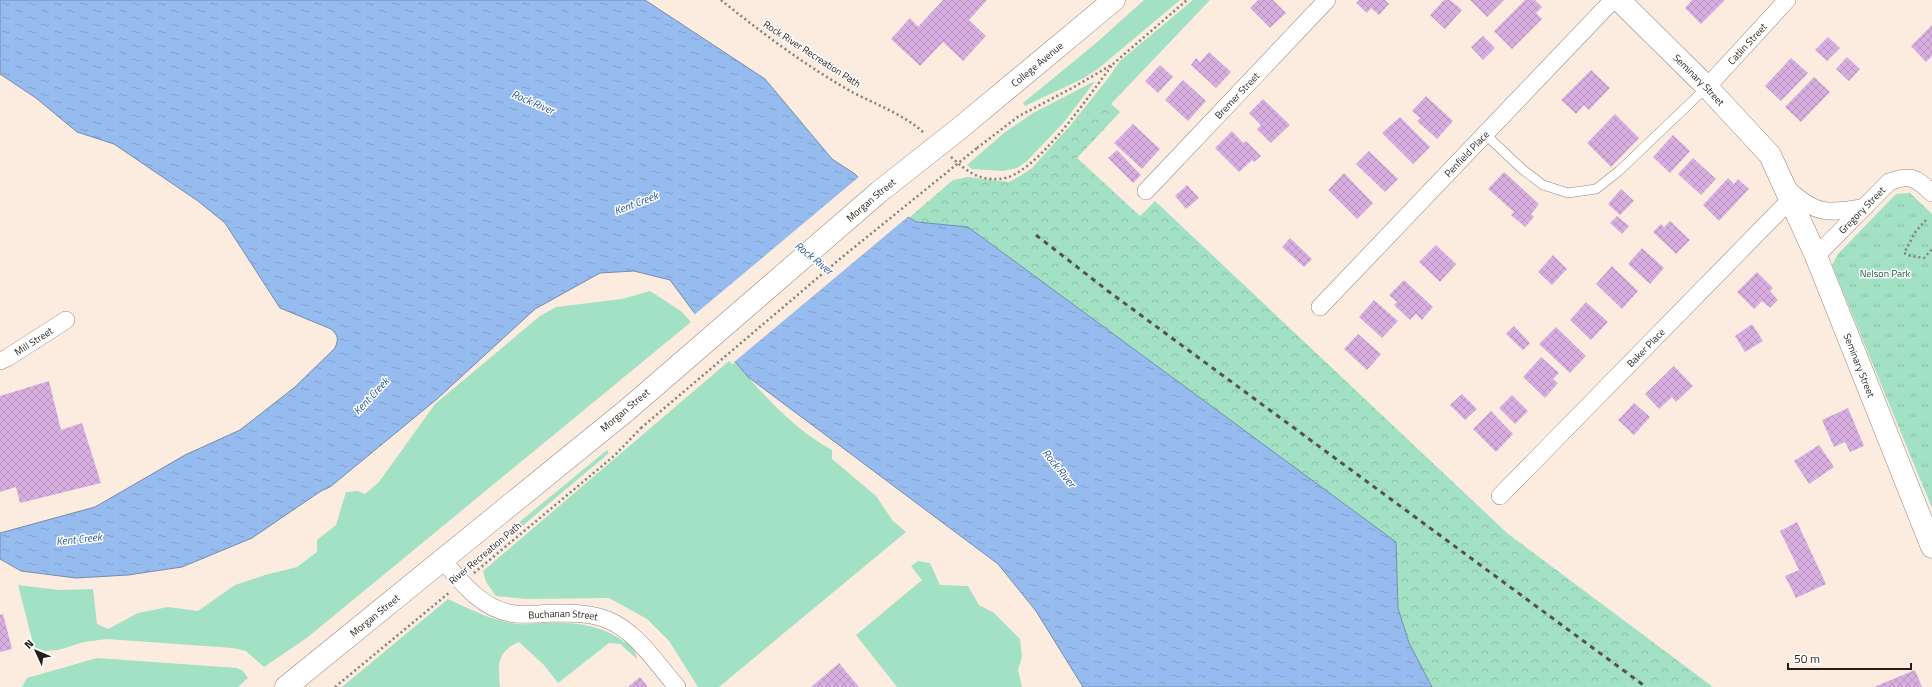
<svg xmlns="http://www.w3.org/2000/svg" width="1932" height="687" font-family="'Titillium Web',sans-serif">
  <style>
    .grass { fill: #a2e1c4 }
    .forest { fill: url(#forest-crowns) }
    .park { fill: url(#park-tufts) }
    .water { fill: url(#water-ripples); stroke: #748cae }
    .pier { fill: #fcecdf }
    .building { fill: url(#building-cross-hatch) }
    .lines { fill: none; stroke-linecap: round; stroke-linejoin: round }
    .service-casing { stroke: #95877b; stroke-width: 10 }
    .minor-casing { stroke: #95877b; stroke-width: 18 }
    .tertiary-casing { stroke: #95877b; stroke-width: 23 }
    .secondary-casing { stroke: #95877b; stroke-width: 23 }
    .path { stroke: #877d74; stroke-width: 2.5; stroke-dasharray: 2 3; stroke-linecap: butt }
    .service { stroke: #fff; stroke-width: 9 }
    .minor { stroke: #fff; stroke-width: 17 }
    .tertiary { stroke: #fff; stroke-width: 22 }
    .secondary { stroke: #fff; stroke-width: 22 }
    .rail { stroke: #59504a; stroke-width: 3; stroke-dasharray: 5 5; stroke-linecap: butt }
    .secondary-bridge-casing { stroke: #95877b; stroke-width: 23; stroke-linecap: butt }
    .path-bridge { stroke: #877d74; stroke-width: 2.5; stroke-dasharray: 2 3; stroke-linecap: butt }
    .secondary-bridge { stroke: #fff; stroke-width: 22 }
    .labels { text-anchor: middle; dominant-baseline: central; stroke-width: 3; stroke-linejoin: round; paint-order: stroke }
    .street-label { font-size: 10px; fill: #241e1a; stroke: #fff }
    .park-label { font-size: 10px; fill: #205641; stroke: #fff }
    .water-label { font-size: 11px; font-style: italic; fill: #285794; stroke: #fff }
  </style>
  <defs>
    <pattern id="forest-crowns" width="20" height="18" patternUnits="userSpaceOnUse"><rect width="20" height="18" fill="#a2e1c4"/><path d="M2 6a3 3 0 1 1 6 0M12 15a3 3 0 1 1 6 0" fill="none" stroke="#8bc1a8"/></pattern>
    <pattern id="park-tufts" width="24" height="20" patternUnits="userSpaceOnUse"><rect width="24" height="20" fill="#a2e1c4"/><path d="M3 7l-1-3M5 7V3M7 7l1-3M15 17l-1-3M17 17v-4M19 17l1-3" fill="none" stroke="#8bc1a8"/></pattern>
    <pattern id="water-ripples" width="26" height="14" patternUnits="userSpaceOnUse"><rect width="26" height="14" fill="#96bbee"/><path d="M2 4q2-2 4 0t4 0M15 11q2-2 4 0t4 0" fill="none" stroke="#81a0cc"/></pattern>
    <pattern id="building-cross-hatch" width="8" height="8" patternUnits="userSpaceOnUse"><rect width="8" height="8" fill="#d8aee0"/><path d="M0 0l8 8M0 8l8-8" fill="none" stroke="#b995c0"/></pattern>
  </defs>
  <rect width="100%" height="100%" fill="#fcecdf"/>
  <!-- grass -->
  <g class="grass">
    <polygon points="1144,0 1180,0 1099,68 1084,78 1025,106 1023,103 1095,44"/>
    <polygon points="1193,0 1210,0 1111,104 1099,104 1069,127 1106,81 1120,61"/>
    <polygon points="1095,81 1065,121 1027,161 1017,168 1003,171 972,169 967,165 1004,133 1033,113"/>
    <polygon points="650,291 681,311 691,322 308,637 264,667 246,651 233,648 107,639 84,642 58,650 45,651 34,647 18,585 59,590 93,589 97,624 108,629 138,613 168,607 198,611 235,585 265,575 297,567 317,552 317,540 336,525 346,492 357,491 365,494 379,482 435,404 540,316 556,307 622,299"/>
    <path d="M729 361 732 364 735 362C762 394 795 430 832 450V459L876 496 893 521 906 532 719 687H698L669 641 647 619 609 598 528 599 496 596 486 582 483 571Z"/>
    <polygon points="607,450 609,453 482,560 489,547"/>
    <polygon points="918,561 930,563 940,585 968,586 979,605 994,613 1020,639 1022,657 1018,670 1022,687 897,687 856,635 922,580 911,566"/>
    <path d="M448 599C470 609 492 621 517 624 525 625 535 623 544 623 572 622 600 624 623 641 631 646 636 649 637 659L620 644 609 643 558 683 543 664 519 642C496 652 498 665 500 687H342Z"/>
    <polygon points="97,658 237,668 243,671 248,678 238,687 22,687 27,678"/>
  </g>
  <!-- forest -->
  <polygon class="forest" points="1099,104 1111,104 1120,112 1077,158 1140,216 1155,201 1507,533 1713,687 1432,687 1409,643 1398,608 1396,542 968,227 917,222 910,217 953,180 968,177 1009,182 1020,176 1032,168 1069,127"/>
  <!-- park -->
  <polygon class="park" points="1910,193 1932,214 1932,508 1832,265 1838,254 1896,194"/>
  <!-- water -->
  <path class="water" d="M0 0H645L765 79 832 159 855 174 884 204 917 222 968 227 1396 542 1398 608 1409 643 1432 687H1083L1036 611 998 564 748 377 693 311 670 280 634 271 600 273 535 309 437 399 330 487 321 491 252 538 182 567 128 575 76 578 21 571 0 559V533L95 507 185 455 240 430 295 387 335 348C339 339 338 335 331 329L280 308 225 223 198 201 114 144 77 132 36 98 0 74Z"/>
  <!-- pier -->
  <polygon class="pier" points="860,176 885,202 910,215 733,363 694,315"/>
  <!-- building -->
  <g class="building">
    <polygon points="943,0 987,0 969,20 986,36 963,61 943,42 920,66 891,39 910,18 918,27"/>
    <polygon points="1258,0 1273,0 1286,13 1270,28 1250,8"/>
    <polygon points="1359,0 1385,0 1389,4 1379,15 1371,8 1367,13 1356,3"/>
    <polygon points="1444,0 1450,0 1462,10 1445,29 1430,15"/>
    <polygon points="1470,0 1504,0 1487,17"/>
    <polygon points="1525,0 1535,0 1542,7 1536,13 1542,19 1512,49 1494,31"/>
    <polygon points="1692,0 1725,0 1701,24 1685,8"/>
    <polygon points="1932,25 1932,56 1926,62 1911,46"/>
    <polygon points="1483,36 1495,48 1483,60 1471,47"/>
    <polygon points="1828,37 1840,48 1827,61 1815,50"/>
    <polygon points="1209,52 1231,72 1216,88 1191,65 1196,58 1200,62"/>
    <polygon points="1847,57 1860,69 1849,81 1836,69"/>
    <polygon points="1791,58 1808,73 1781,101 1765,86"/>
    <polygon points="1160,65 1173,77 1158,93 1145,81"/>
    <polygon points="1591,70 1610,88 1589,110 1584,105 1576,114 1561,100"/>
    <polygon points="1814,77 1830,92 1801,122 1785,107"/>
    <polygon points="1183,80 1206,101 1188,121 1165,100"/>
    <polygon points="1426,96 1453,121 1437,139 1417,121 1420,118 1412,111"/>
    <polygon points="1263,99 1290,125 1271,143 1257,129 1261,125 1249,113"/>
    <polygon points="1615,114 1639,138 1611,167 1587,143"/>
    <polygon points="1400,117 1430,147 1413,164 1382,133"/>
    <polygon points="1133,124 1160,149 1142,169 1114,143"/>
    <polygon points="1232,131 1243,143 1246,141 1261,156 1254,162 1252,160 1239,172 1215,148"/>
    <polygon points="1673,135 1690,151 1670,173 1653,157"/>
    <polygon points="1117,150 1141,175 1133,183 1108,158"/>
    <polygon points="1369,151 1398,179 1385,192 1356,164"/>
    <polygon points="1693,158 1716,179 1701,195 1678,174"/>
    <polygon points="1504,172 1539,204 1531,214 1534,217 1525,227 1511,215 1514,212 1488,189"/>
    <polygon points="1344,173 1373,203 1357,219 1328,190"/>
    <polygon points="1728,178 1734,184 1738,179 1749,189 1719,221 1703,205"/>
    <polygon points="1187,185 1199,198 1186,209 1175,196"/>
    <polygon points="1621,189 1634,201 1620,215 1608,204"/>
    <polygon points="1617,216 1629,226 1622,234 1610,223"/>
    <polygon points="1670,221 1690,240 1676,254 1653,232 1661,224 1664,227"/>
    <polygon points="1290,238 1312,259 1304,267 1282,247"/>
    <polygon points="1436,245 1456,264 1440,282 1419,262"/>
    <polygon points="1642,248 1664,268 1650,284 1628,264"/>
    <polygon points="1553,255 1567,269 1552,285 1538,272"/>
    <polygon points="1612,266 1638,291 1622,309 1596,284"/>
    <polygon points="1757,272 1773,288 1770,291 1778,300 1770,308 1762,301 1754,309 1737,292"/>
    <polygon points="1404,280 1433,307 1422,320 1416,314 1410,320 1394,305 1397,302 1389,295"/>
    <polygon points="1374,300 1398,321 1382,338 1359,317"/>
    <polygon points="1586,302 1608,322 1591,340 1570,320"/>
    <polygon points="1752,324 1763,341 1745,352 1735,336"/>
    <polygon points="1514,326 1530,343 1523,350 1506,334"/>
    <polygon points="1556,327 1586,356 1570,373 1539,344"/>
    <polygon points="1358,334 1381,354 1367,370 1344,349"/>
    <polygon points="1541,357 1559,373 1553,379 1558,383 1545,398 1523,377"/>
    <polygon points="1674,366 1693,386 1676,402 1672,397 1659,409 1645,394"/>
    <polygon points="49,381 61,430 82,423 101,483 20,503 16,487 0,492 0,396"/>
    <polygon points="1462,394 1477,409 1465,420 1450,405"/>
    <polygon points="1512,395 1528,411 1515,424 1499,408"/>
    <polygon points="1634,403 1650,417 1634,435 1618,420"/>
    <polygon points="1848,408 1864,446 1850,452 1845,442 1834,447 1822,420"/>
    <polygon points="1491,411 1513,434 1496,452 1473,429"/>
    <polygon points="1819,445 1834,467 1809,484 1794,461"/>
    <polygon points="1797,522 1826,584 1796,598 1785,576 1799,570 1780,531"/>
    <polygon points="3,614 12,649 0,652 0,615"/>
    <polygon points="839,663 859,687 811,687"/>
    <polygon points="1915,670 1922,687 1874,687"/>
    <polygon points="640,677 648,687 628,687"/>
  </g>
  <g class="lines">
    <defs>
      <polyline id="service" points="1485,134 1522,169 1543,185 1568,193 1596,189 1619,171 1707,87"/>
      <g id="minor">
        <path id="s1" d="M1707 87 1787 0"/>
        <path d="M1787 188C1815 215 1829 214 1865 207"/>
        <path id="s2" d="M1146 191 1327 0"/>
        <path id="s3" d="M1816 256 1889 182C1910 174 1915 177 1932 193"/>
        <path id="s4" d="M1320 307 1613 0"/>
        <path id="s5" d="M0 361 7 358 66 320"/>
        <path id="s6" d="M1500 496 1791 199"/>
        <path id="s7" d="M442 559C461 582 482 610 515 614 528 615 541 614 554 613 572 613 591 613 608 620 637 632 657 664 677 687"/>
      </g>
      <g id="tertiary">
        <path id="s8" d="M1619 0 1707 87 1770 155 1816 256 1932 547"/>
      </g>
      <g id="secondary">
        <path id="s9" d="M960 128 1114 0"/>
        <path id="s10" d="M286 687 627 410"/>
      </g>
    </defs>
    <!-- service casing -->
    <use href="#service" class="service-casing"/>
    <!-- minor casing -->
    <use href="#minor" class="minor-casing"/>
    <!-- tertiary casing -->
    <use href="#tertiary" class="tertiary-casing"/>
    <!-- secondary casing -->
    <use href="#secondary" class="secondary-casing"/>
    <!-- path -->
    <g class="path">
      <path d="M721 0C762 33 806 66 852 92 877 105 903 114 924 133"/>
      <polyline points="977,148 1019,116 1074,87 1113,64 1187,0"/>
      <path d="M951 157C967 171 977 180 999 179 1035 178 1091 92 1113 64"/>
      <polyline points="1926,220 1916,231 1904,253 1911,256 1924,258 1932,249"/>
      <polyline points="474,573 614,456 641,428"/>
      <polyline points="335,687 450,592"/>
    </g>
    <!-- service -->
    <use href="#service" class="service"/>
    <!-- minor -->
    <use href="#minor" class="minor"/>
    <!-- tertiary -->
    <use href="#tertiary" class="tertiary"/>
    <!-- secondary -->
    <use href="#secondary" class="secondary"/>
    <!-- rail -->
    <polyline class="rail" points="1036,235 1108,291 1646,687"/>
    <defs>
      <g id="secondary-bridge">
        <path id="s11" d="M627 410 879 192 960 128"/>
      </g>
    </defs>
    <!-- secondary-bridge casing -->
    <use href="#secondary-bridge" class="secondary-bridge-casing"/>
    <!-- path-bridge -->
    <polyline class="path-bridge" points="641,428 841,258 977,148"/>
    <!-- secondary-bridge -->
    <use href="#secondary-bridge" class="secondary-bridge"/>
  </g>
  <g class="labels">
    <!-- street labels -->
    <g class="street-label">
      <text stroke="none"><textPath href="#s1" startOffset="59">Catlin Street</textPath></text>
      <text transform="translate(812 54) rotate(33)">Rock River Recreation Path</text>
      <text stroke="none"><textPath href="#s9" startOffset="100">College Avenue</textPath></text>
      <text stroke="none"><textPath href="#s8" startOffset="113">Seminary Street</textPath></text>
      <text stroke="none"><textPath href="#s2" startOffset="132">Bremer Street</textPath></text>
      <text stroke="none"><textPath href="#s4" startOffset="212">Penfield Place</textPath></text>
      <text stroke="none"><textPath href="#s11" startOffset="322">Morgan Street</textPath></text>
      <text stroke="none"><textPath href="#s3" startOffset="65">Gregory Street</textPath></text>
      <text stroke="none"><textPath href="#s5" startOffset="39">Mill Street</textPath></text>
      <text stroke="none"><textPath href="#s6" startOffset="208">Baker Place</textPath></text>
      <text stroke="none"><textPath href="#s8" startOffset="445">Seminary Street</textPath></text>
      <text transform="translate(625 410) rotate(-40)">Morgan Street</text>
      <text transform="translate(485 553) rotate(-40)">River Recreation Path</text>
      <text stroke="none"><textPath href="#s10" startOffset="114">Morgan Street</textPath></text>
      <text stroke="none"><textPath href="#s7" startOffset="142">Buchanan Street</textPath></text>
    </g>
    <!-- park labels -->
    <g class="park-label">
      <text x="1885" y="273">Nelson Park</text>
    </g>
    <!-- water labels -->
    <g class="water-label">
      <text transform="translate(533 102) rotate(23)">Rock River</text>
      <text transform="translate(636 203) rotate(-21)">Kent Creek</text>
      <text transform="translate(814 258) rotate(39)">Rock River</text>
      <text transform="translate(371 396) rotate(-47)">Kent Creek</text>
      <text transform="translate(1059 468) rotate(51)">Rock River</text>
      <text transform="translate(79 539) rotate(-6)">Kent Creek</text>
    </g>
  </g>
  <!-- north arrow -->
  <g transform="translate(36 651) rotate(314)" stroke="#ffffff" stroke-width="3" paint-order="stroke">
  <path d="M0-3L7 15L0 10L-7 15Z" fill="#241e1a"/>
  <text y="-6" font-size="11" font-weight="bold" text-anchor="middle" fill="#241e1a">N</text>
  </g>
  <!-- scale -->
  <path d="M1788 663v6h123v-6" fill="none" stroke="#241e1a" stroke-width="2"/>
  <text x="1794" y="663" font-size="12" fill="#241e1a" stroke="#ffffff" stroke-width="3" paint-order="stroke">50 m</text>
</svg>
